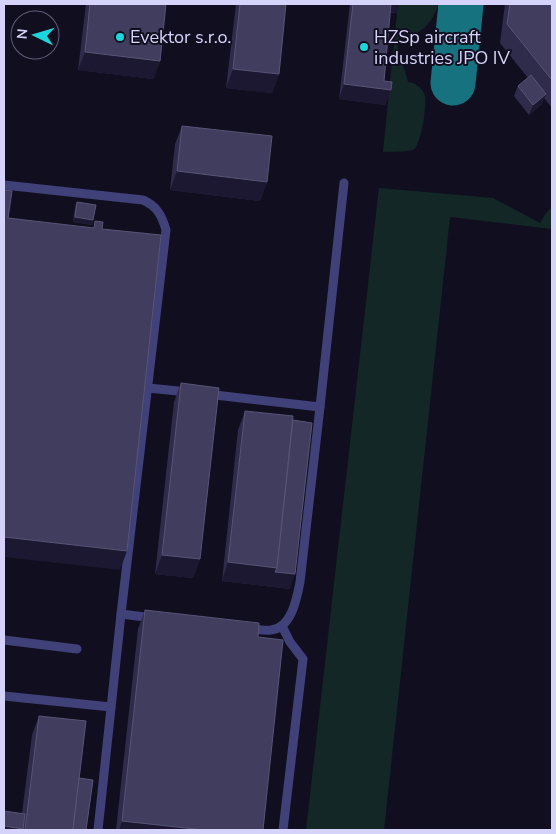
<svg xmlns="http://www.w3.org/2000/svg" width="556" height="834" font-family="'Nunito Sans',sans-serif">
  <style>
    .green { fill: #132826 }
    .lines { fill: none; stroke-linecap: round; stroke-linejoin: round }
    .taxiway { stroke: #16727e; stroke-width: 45 }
    .service { stroke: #404179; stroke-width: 9 }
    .wall { fill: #2f2b4b }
    .shaded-wall { fill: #1c1832 }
    .building { fill: #413d5e; stroke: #585476 }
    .poi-dot { fill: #1cd5dd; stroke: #110f1f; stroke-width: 2 }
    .labels { text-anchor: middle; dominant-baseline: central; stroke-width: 4; stroke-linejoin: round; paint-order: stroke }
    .poi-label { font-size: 18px; fill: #d5d3f9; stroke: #110f1f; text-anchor: start }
  </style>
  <rect width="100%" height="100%" fill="#110f1f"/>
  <!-- green -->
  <g class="green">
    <path d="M398 4H438C432 27 417 35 396 42L408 82C416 83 422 88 425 96 427 105 421 144 414 149 406 153 392 151 383 152Z"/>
    <polygon points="379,188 493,198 540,223 546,213 552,207 552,229 450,217 384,830 306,830"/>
  </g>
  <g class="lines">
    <!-- taxiway -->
    <polyline class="taxiway" points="453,83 461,4"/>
    <!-- service -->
    <g class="service">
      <path d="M4 185 143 200C157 206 162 216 166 230L121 614 98 830"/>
      <polyline points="148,388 188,392"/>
      <polyline points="206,394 320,407 344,183"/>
      <polyline points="121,614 153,618"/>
      <polyline points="282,626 290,642 303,659 283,830"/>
      <path d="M248 628C255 629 264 631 271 630 292 628 297 597 300 582L320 407"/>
      <polyline points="4,640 77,649"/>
      <polyline points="4,696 111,707"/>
    </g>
  </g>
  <!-- wall -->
  <g class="wall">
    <polygon points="86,4 166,4 160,61 153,79 78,70"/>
    <polygon points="236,4 286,4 279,74 272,93 226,88"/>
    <polygon points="350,4 400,4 397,13 390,13 384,81 391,90 385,105 339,99"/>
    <polygon points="505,4 552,4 552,108 544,98 542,104 529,115 514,96 518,86 528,78 500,43"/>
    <polygon points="182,126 267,182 260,201 170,190 175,144"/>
    <polygon points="77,202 93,220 92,225 73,222 75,207"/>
    <polygon points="181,383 200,559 193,578 155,574 174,402"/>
    <polygon points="245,411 290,589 222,581 238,430"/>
    <polygon points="145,610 258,637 263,830 116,830 138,629"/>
    <polygon points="39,716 79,778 86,830 4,830 22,813 32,735"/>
  </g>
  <!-- shaded-wall -->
  <g class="shaded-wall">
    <polygon points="390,4 400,4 397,13 387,12"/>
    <polygon points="85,52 160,61 153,79 78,70"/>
    <polygon points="233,69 279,74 272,93 226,88"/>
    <polygon points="344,84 391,90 385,105 339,99"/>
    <polygon points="546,94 542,104 529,115 533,105"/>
    <polygon points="177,171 267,182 260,201 170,190"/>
    <polygon points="75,217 93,220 92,225 73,222"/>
    <polygon points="4,537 127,551 120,570 4,557"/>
    <polygon points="162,555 200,559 193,578 155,574"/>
    <polygon points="228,562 277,568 295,574 290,589 222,581"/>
    <polygon points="122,821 204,830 119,830"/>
    <polygon points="4,826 23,829 23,830 4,830"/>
  </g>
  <!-- building -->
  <g class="building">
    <polygon points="90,4 166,4 160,61 85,52"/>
    <polygon points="240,4 286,4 279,74 233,69"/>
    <polygon points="353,4 391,4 384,81 392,82 391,90 344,84"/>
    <polygon points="510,4 552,4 552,80 507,24"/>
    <polygon points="531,75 546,94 533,105 518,86"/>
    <polygon points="182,126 272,136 267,182 177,171"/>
    <polygon points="4,190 12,191 8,218 94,228 95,221 103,222 102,229 161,235 127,551 4,537"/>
    <polygon points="77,202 96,205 93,220 75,217"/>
    <polygon points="181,383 219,388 200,559 162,555"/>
    <polygon points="245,411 293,416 277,568 228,562"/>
    <polygon points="293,420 312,423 295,574 275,572 277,568"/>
    <polygon points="145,610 259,623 258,637 283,640 263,830 204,830 122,821"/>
    <polygon points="39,716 86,721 73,830 25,830"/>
    <polygon points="79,778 93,780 86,830 73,830"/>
    <polygon points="4,811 25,814 23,829 4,826"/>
  </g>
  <!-- markers -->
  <g class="poi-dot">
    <circle cx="120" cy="37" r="5"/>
    <circle cx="364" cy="47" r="5"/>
  </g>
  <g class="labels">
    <!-- poi labels -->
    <g class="poi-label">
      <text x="130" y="37">Evektor s.r.o.</text>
      <text x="374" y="37">HZSp aircraft<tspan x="374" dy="21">industries JPO IV</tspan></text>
    </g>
  </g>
  <!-- border -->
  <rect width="556" height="834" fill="none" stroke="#d5d3f9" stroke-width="10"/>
  <!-- north arrow -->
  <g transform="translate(35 35) rotate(275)"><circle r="24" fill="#110f1f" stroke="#5f5d76"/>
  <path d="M0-4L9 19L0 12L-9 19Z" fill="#1cd5dd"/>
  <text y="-8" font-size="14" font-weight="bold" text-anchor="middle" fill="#d5d3f9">N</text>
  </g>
</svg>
